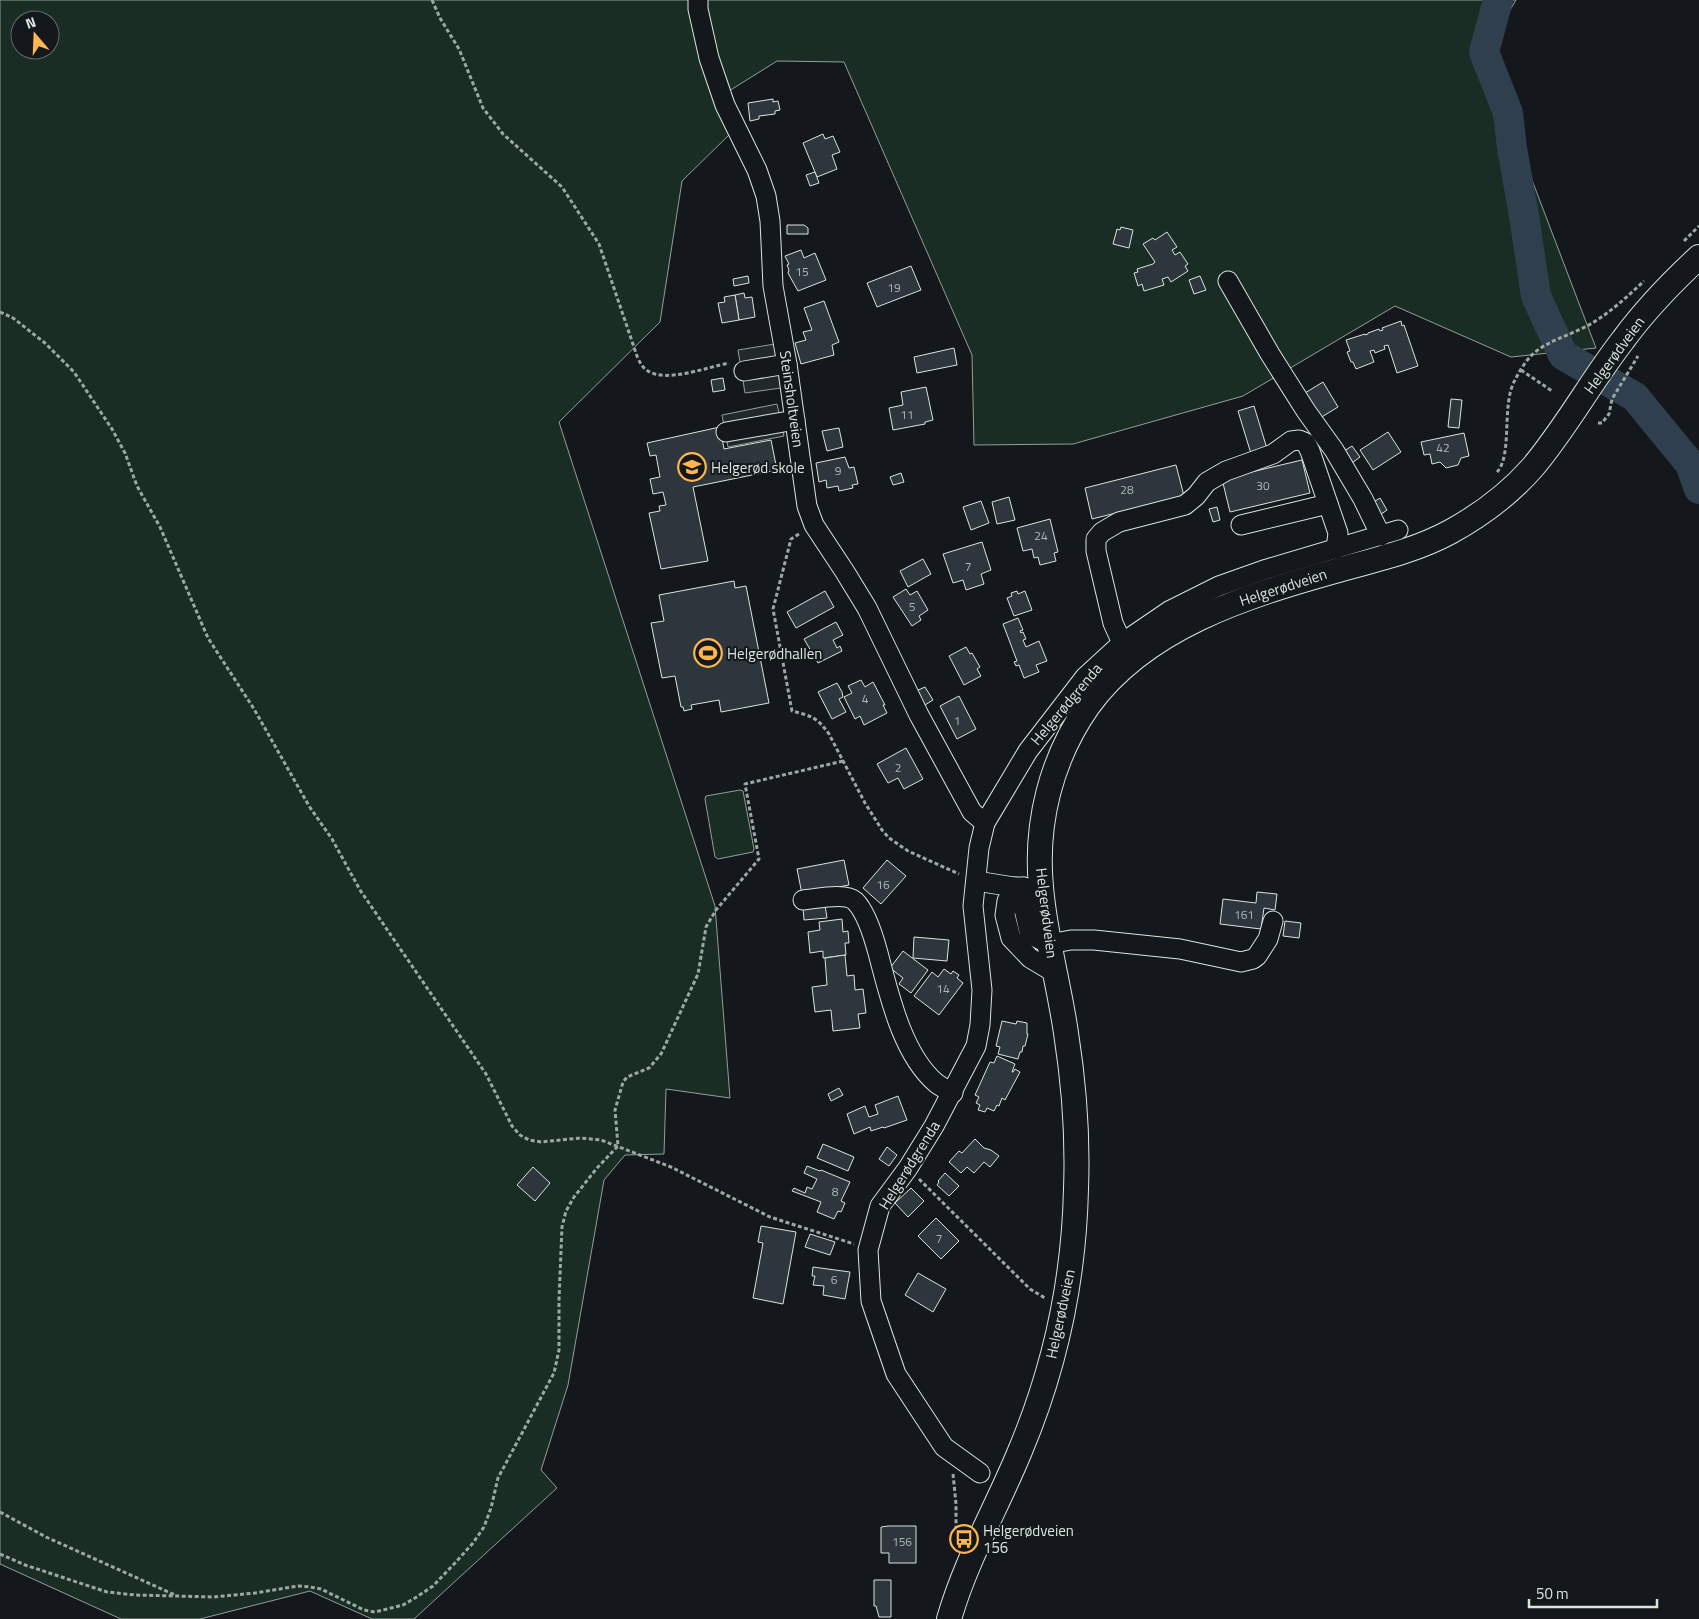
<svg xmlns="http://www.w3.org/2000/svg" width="1699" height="1619" font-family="'Titillium Web',sans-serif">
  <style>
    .green { fill: #1a2d24; stroke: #939e99; fill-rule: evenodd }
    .parking { fill: #24282b; stroke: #939e99 }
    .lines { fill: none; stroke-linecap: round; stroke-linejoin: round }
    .river { stroke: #2f3f4d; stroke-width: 30 }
    .building { fill: #2c363c; stroke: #d8e6dc }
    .minor-casing { stroke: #d8e6dc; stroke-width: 21 }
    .major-casing { stroke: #d8e6dc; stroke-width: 26 }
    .path { stroke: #9da8a2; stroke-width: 3; stroke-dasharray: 4 2.5; stroke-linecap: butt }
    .minor { stroke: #14181c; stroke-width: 19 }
    .major { stroke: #14181c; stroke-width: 24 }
    .labels { text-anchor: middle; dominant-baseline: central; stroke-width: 4; stroke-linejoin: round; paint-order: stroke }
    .number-label { font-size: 12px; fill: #adbab4 }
    .street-label { font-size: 15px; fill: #d8e6dc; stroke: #14181c }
    .poi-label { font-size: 15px; fill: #d8e6dc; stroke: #14181c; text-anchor: start }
  </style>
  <rect width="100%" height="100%" fill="#14181c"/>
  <!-- green -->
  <g class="green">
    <path d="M0 0H1516L1484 54 1596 348 1511 357 1395 306 1243 396 1073 444 974 445 972 355 844 62 777 61 721 96 732 132 682 181 660 322 559 422 715 906 730 1098 666 1089 664 1154 625 1155 604 1180 568 1385 541 1470 557 1488 414 1619H372L310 1591 200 1619H121L0 1564ZM20 20H50V50H20Z"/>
    <polygon points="740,790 743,791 754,849 753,852 718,859 715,857 705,799 706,796"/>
  </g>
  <!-- parking -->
  <g class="parking">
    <polygon points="775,344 781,388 745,393 738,350"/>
    <polygon points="777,404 784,436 728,447 722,415"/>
  </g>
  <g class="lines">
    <!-- river -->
    <polyline class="river" points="1498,0 1484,52 1508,113 1512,148 1524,216 1536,296 1563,355 1635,397 1690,464 1699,489"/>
  </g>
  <!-- building -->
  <g class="building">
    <polygon points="773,99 773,102 778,101 780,110 775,111 775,114 759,116 759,119 750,121 748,103"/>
    <polygon points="823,134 825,139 833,136 840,152 832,155 837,169 817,177 803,143"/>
    <polygon points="815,172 819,183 810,186 806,175"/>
    <polygon points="787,225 804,225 808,228 808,234 787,234"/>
    <polygon points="1121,227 1133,230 1129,248 1113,244 1117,229 1120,230"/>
    <polygon points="1167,232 1177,247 1172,250 1175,255 1180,252 1188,264 1185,266 1188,271 1171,282 1168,277 1162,279 1164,285 1144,291 1142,284 1138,286 1134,273 1138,272 1137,269 1153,264 1155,262 1143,244 1153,238 1155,240"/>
    <polygon points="801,250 804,258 815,253 826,280 798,291 788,273 789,270 787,265 789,264 785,256"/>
    <polygon points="911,266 921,290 877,307 867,283"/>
    <polygon points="748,276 749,283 734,286 733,279"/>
    <polygon points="1200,276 1206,290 1194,294 1189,280"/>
    <polygon points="744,293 745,298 752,297 755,317 739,320 735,295"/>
    <polygon points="735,295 739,320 722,323 718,303 725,302 724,297"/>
    <polygon points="824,301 839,342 832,345 834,355 801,364 795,343 806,340 803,332 812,330 804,308"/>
    <polygon points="1401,321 1402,326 1404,325 1418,366 1397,373 1388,345 1384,346 1385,349 1375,353 1374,350 1370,351 1374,362 1356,369 1353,362 1351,362 1347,352 1350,351 1346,340 1365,334 1365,335 1368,334 1368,333 1379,329 1380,331 1383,330 1382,328"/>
    <polygon points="954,348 957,365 917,373 914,357"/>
    <polygon points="723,378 725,390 713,392 711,380"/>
    <polygon points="1323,382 1338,407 1320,418 1305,393"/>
    <polygon points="926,387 933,420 925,422 925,424 893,430 889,408 903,405 901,392"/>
    <polygon points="1451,399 1462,400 1459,428 1448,427"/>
    <polygon points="1254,406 1268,452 1252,457 1238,411"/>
    <polygon points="720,427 724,449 771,440 777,470 693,487 708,561 661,569 649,513 660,511 659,506 666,505 663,492 653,494 650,479 660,477 656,455 650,456 647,443"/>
    <polygon points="839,428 843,447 827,451 822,431"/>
    <polygon points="1388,432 1401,452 1373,470 1360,450"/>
    <polygon points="1464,433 1469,456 1461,458 1458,465 1446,468 1440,462 1432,464 1430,454 1424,455 1421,442"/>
    <polygon points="1352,446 1360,457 1352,463 1344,451"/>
    <polygon points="845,457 849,468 854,467 858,484 852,485 853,488 839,491 838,486 827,488 826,480 819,482 816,463"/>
    <polygon points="1302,460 1310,493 1230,512 1222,479"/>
    <polygon points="1176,465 1184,496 1092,519 1085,488"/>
    <polygon points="901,473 904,482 893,485 890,477"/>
    <polygon points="1009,497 1015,520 997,524 992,502"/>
    <polygon points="1380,498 1387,510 1380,515 1372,503"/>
    <polygon points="981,501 989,523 971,530 963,507"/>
    <polygon points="1217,507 1220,520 1213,522 1209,509"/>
    <polygon points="1050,519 1058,552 1054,553 1056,561 1040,565 1038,557 1034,558 1032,549 1023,551 1017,528"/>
    <polygon points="982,542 991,570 981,574 984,584 966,590 963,580 953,583 943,554"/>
    <polygon points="923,559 931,574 908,587 900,571"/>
    <polygon points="734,581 735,588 746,586 769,703 721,712 719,700 691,705 692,709 684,711 683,707 681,707 675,676 662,678 651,623 664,621 659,595"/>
    <polygon points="906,589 910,595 917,591 928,610 919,616 921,620 912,626 893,597"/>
    <polygon points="825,591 834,607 796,628 787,612"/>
    <polygon points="1017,591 1018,594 1025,591 1032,610 1014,616 1007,598 1012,596 1011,593"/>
    <polygon points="1018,618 1023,630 1020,631 1021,633 1023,632 1026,639 1023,640 1026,647 1039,641 1047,661 1036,665 1039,672 1024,678 1019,665 1016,666 1014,662 1017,661 1003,624"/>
    <polygon points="836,622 843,635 833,640 837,648 840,646 842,651 818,663 804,639"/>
    <polygon points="966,647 970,654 972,653 980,667 977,669 981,676 964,685 949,656"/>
    <polygon points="861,680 865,687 873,682 885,705 883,705 887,713 864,725 860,716 855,719 844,697 852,693 848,686"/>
    <polygon points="837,683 842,692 843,697 839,699 846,712 832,719 818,692"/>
    <polygon points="925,687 933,700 925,705 916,691"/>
    <polygon points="959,696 976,729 957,739 940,706"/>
    <polygon points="906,748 923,779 904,789 898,778 888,783 877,764"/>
    <polygon points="844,860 849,885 802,894 797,869"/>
    <polygon points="887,860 906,876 881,904 863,888"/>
    <polygon points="1257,892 1277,894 1275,910 1264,908 1261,929 1220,924 1223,899 1256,903"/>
    <polygon points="825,905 827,918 804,920 803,908"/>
    <polygon points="842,919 843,932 848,931 849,943 845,943 846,955 823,958 823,951 810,953 808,932 820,930 819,922"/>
    <polygon points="1285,921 1301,923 1299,938 1283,936"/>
    <polygon points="914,937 949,940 947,961 913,958"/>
    <polygon points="903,951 928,970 911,993 899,984 903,978 890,968"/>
    <polygon points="845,955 847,976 854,975 855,990 863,989 866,1013 858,1014 860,1028 833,1031 831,1010 815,1012 812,987 827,985 825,958"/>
    <polygon points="944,969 951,974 953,971 959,975 957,978 963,983 939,1015 914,996 932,972 938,977"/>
    <polygon points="1002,1021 1016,1024 1017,1021 1027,1023 1027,1034 1028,1034 1025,1046 1023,1046 1022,1052 1020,1052 1018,1059 998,1054 1000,1047 996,1046"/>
    <polygon points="997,1056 1015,1064 1012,1072 1013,1072 1015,1069 1020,1072 1005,1100 1002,1098 999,1106 997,1105 994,1111 987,1108 985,1112 978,1110 980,1105 976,1103 979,1097 975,1095 990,1062 994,1063"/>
    <polygon points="839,1088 843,1095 831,1101 828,1094"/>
    <polygon points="898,1096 907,1120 884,1128 883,1127 871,1131 870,1127 854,1134 847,1114 865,1106 869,1117 878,1114 875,1105"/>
    <polygon points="975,1139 984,1148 991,1150 999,1156 990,1167 984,1162 974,1173 967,1167 961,1173 949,1162 959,1151 962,1153"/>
    <polygon points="823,1144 854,1157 848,1171 817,1158"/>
    <polygon points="887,1147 897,1155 889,1166 879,1159"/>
    <polygon points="807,1166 820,1171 821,1170 850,1182 841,1201 845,1203 841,1212 838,1211 834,1219 817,1212 821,1202 792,1191 794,1188 805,1193 807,1187 812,1189 817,1179 804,1173"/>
    <polygon points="533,1167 550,1183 535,1201 517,1185"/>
    <polygon points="945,1173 959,1186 949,1196 937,1185 939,1182 938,1181"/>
    <polygon points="911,1188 924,1201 908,1217 895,1203"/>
    <polygon points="936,1218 959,1241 941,1259 918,1236"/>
    <polygon points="761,1226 796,1232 783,1304 753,1298 763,1243 758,1242"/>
    <polygon points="810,1234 835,1242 830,1255 805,1247"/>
    <polygon points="813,1267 850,1272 845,1299 823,1295 824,1286 813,1285 815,1276 812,1276"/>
    <polygon points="918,1273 946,1289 933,1312 905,1295"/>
    <polygon points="888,1526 916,1526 916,1563 889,1563 889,1553 881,1553 881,1527"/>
    <polygon points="874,1580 891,1580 891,1617 879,1617 876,1606 874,1606"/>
  </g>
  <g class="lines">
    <defs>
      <g id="minor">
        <polyline points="698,0 698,9 709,58 725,105 757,170 766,196 770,221 773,286 787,364 804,485 807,506 814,525 845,572 867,608 919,715 972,812 985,823"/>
        <polyline points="1228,281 1270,354 1306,411 1334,450 1363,499 1381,536"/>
        <polyline points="744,371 787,364"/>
        <polyline points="726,432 795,420"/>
        <polyline points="1241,525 1328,504"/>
        <polyline points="1122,643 1113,623 1096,551 1096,539 1102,532 1119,522 1185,505 1196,496 1207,482 1226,471 1273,454 1291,441 1299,440 1306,443 1310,451 1338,533 1336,549"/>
        <polyline points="976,881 1014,887 1024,887"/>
        <polyline points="1014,887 1007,901 1005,915 1011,938 1030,958 1055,973"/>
        <polyline points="1024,887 1023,905 1029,931 1035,937 1049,944 1071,940 1094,940 1180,949 1241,962 1253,959 1257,956 1268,939 1273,921"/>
        <path d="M803 900C816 899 845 892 855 901 866 912 874 938 878 953 889 994 902 1054 936 1083 941 1087 947 1090 953 1093"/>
        <polyline points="980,1473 944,1447 896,1374 871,1301 868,1250 880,1206 908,1168 934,1126 976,1046 980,1025 982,990 973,906 979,848 985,823 1028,751 1085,677 1122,643 1169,611 1219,586 1267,569 1398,530"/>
      </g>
      <path id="major" d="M949 1619C966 1560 997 1507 1020 1451 1055 1368 1074 1279 1076 1189 1078 1137 1074 1084 1066 1033 1059 984 1045 936 1041 887 1035 823 1051 759 1088 706 1145 627 1246 596 1335 571 1374 560 1415 551 1450 532 1481 515 1509 494 1532 468 1566 428 1591 381 1623 340 1645 310 1672 282 1699 257"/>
    </defs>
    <!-- minor casing -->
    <use href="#minor" class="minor-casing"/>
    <!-- major casing -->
    <use href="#major" class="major-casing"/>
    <!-- path -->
    <g class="path">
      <path d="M432 0 440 18 459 49 483 108 503 134 562 187 599 244 638 359C641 364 643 368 648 371 666 383 708 367 729 363"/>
      <polyline points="1684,241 1699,226"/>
      <polyline points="0,312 13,318 45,343 74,372 112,429 125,453 137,486 160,527 208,638 254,709 309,806 332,839 360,890 486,1074 512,1126 520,1135 529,1140 541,1142 580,1138 601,1140 671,1167 770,1217 854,1244"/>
      <polyline points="1521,370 1552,391"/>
      <polyline points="1598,423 1602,423 1609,414 1612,399 1638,356"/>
      <path d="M1497 472C1513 455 1501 404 1515 380 1520 370 1527 359 1535 352 1553 338 1578 333 1597 320 1614 309 1629 295 1644 281"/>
      <path d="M799 534 791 539 773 609 792 711C811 716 817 717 829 734L865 803 882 830 889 838 908 851 959 874"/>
      <polyline points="919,1179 1030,1289 1045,1298"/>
      <polyline points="953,1474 956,1504 956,1540"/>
      <polyline points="0,1512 46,1537 175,1595"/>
      <polyline points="0,1554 25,1565 107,1592 135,1595 214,1597 255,1593 298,1586 310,1587 321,1589 364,1610 375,1612 403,1605 415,1598 433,1586 455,1563 473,1543 484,1527 491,1508 498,1478 554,1373 559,1350 559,1300 562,1227 566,1211 574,1197 597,1168 618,1146 615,1110 623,1082 627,1077 649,1068 661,1054 698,974 706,927 716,910 759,859 745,784 843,761"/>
    </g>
    <!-- minor -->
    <use href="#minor" class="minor"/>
    <!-- major -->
    <use href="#major" class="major"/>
  </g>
  <!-- icons -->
  <defs>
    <symbol id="school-ring" viewBox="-11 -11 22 22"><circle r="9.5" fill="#14181c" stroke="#ffb74d" stroke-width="1.5"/><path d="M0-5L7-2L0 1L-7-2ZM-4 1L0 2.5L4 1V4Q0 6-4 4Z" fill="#ffb74d"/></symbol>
    <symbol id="stadium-ring" viewBox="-11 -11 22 22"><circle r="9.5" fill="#14181c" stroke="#ffb74d" stroke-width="1.5"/><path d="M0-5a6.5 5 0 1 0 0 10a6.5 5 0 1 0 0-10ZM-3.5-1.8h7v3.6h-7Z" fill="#ffb74d"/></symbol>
    <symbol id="bus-ring" viewBox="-11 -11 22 22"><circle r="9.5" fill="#14181c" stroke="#ffb74d" stroke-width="1.5"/><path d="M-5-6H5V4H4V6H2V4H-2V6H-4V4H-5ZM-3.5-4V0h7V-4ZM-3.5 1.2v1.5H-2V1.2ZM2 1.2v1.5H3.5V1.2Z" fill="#ffb74d"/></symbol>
  </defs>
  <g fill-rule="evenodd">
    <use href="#school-ring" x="676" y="451" width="32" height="32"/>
    <use href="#stadium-ring" x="692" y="637" width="32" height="32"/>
    <use href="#bus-ring" x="948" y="1523" width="32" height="32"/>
  </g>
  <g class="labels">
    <!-- number labels -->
    <g class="number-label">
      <text x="802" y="271">15</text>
      <text x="894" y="287">19</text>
      <text x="907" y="414">11</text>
      <text x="1443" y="447">42</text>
      <text x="838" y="470">9</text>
      <text x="1263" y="485">30</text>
      <text x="1127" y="489">28</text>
      <text x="1041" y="535">24</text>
      <text x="968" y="566">7</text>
      <text x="912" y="606">5</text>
      <text x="865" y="698">4</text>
      <text x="957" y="720">1</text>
      <text x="898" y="767">2</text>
      <text x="883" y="884">16</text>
      <text x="1244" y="914">161</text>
      <text x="943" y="988">14</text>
      <text x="835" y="1191">8</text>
      <text x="939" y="1238">7</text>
      <text x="834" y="1279">6</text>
      <text x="902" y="1541">156</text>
    </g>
    <!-- street labels -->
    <g class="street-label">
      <text transform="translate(1614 355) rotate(-54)">Helgerødveien</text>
      <text transform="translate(792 399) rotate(82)">Steinsholtveien</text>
      <text transform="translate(1283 587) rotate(-18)">Helgerødveien</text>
      <text transform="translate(1066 704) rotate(-50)">Helgerødgrenda</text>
      <text transform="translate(1047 913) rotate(83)">Helgerødveien</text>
      <text transform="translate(909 1165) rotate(-58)">Helgerødgrenda</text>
      <text transform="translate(1060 1314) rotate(-78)">Helgerødveien</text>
    </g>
    <!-- poi labels -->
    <g class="poi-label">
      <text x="711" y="467">Helgerød skole</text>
      <text x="727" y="653">Helgerødhallen</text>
      <text x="983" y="1530">Helgerødveien<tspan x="983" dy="17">156</tspan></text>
    </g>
  </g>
  <!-- north arrow -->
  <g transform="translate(35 35) rotate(341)"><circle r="24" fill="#14181c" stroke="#626a69"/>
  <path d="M0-4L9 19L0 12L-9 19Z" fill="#ffb74d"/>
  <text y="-8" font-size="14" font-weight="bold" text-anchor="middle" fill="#d8e6dc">N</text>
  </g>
  <!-- scale -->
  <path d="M1529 1599v8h128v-8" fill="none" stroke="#d8e6dc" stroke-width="2.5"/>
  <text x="1536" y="1599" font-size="15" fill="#d8e6dc" stroke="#14181c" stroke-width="4" paint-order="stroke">50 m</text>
</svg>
